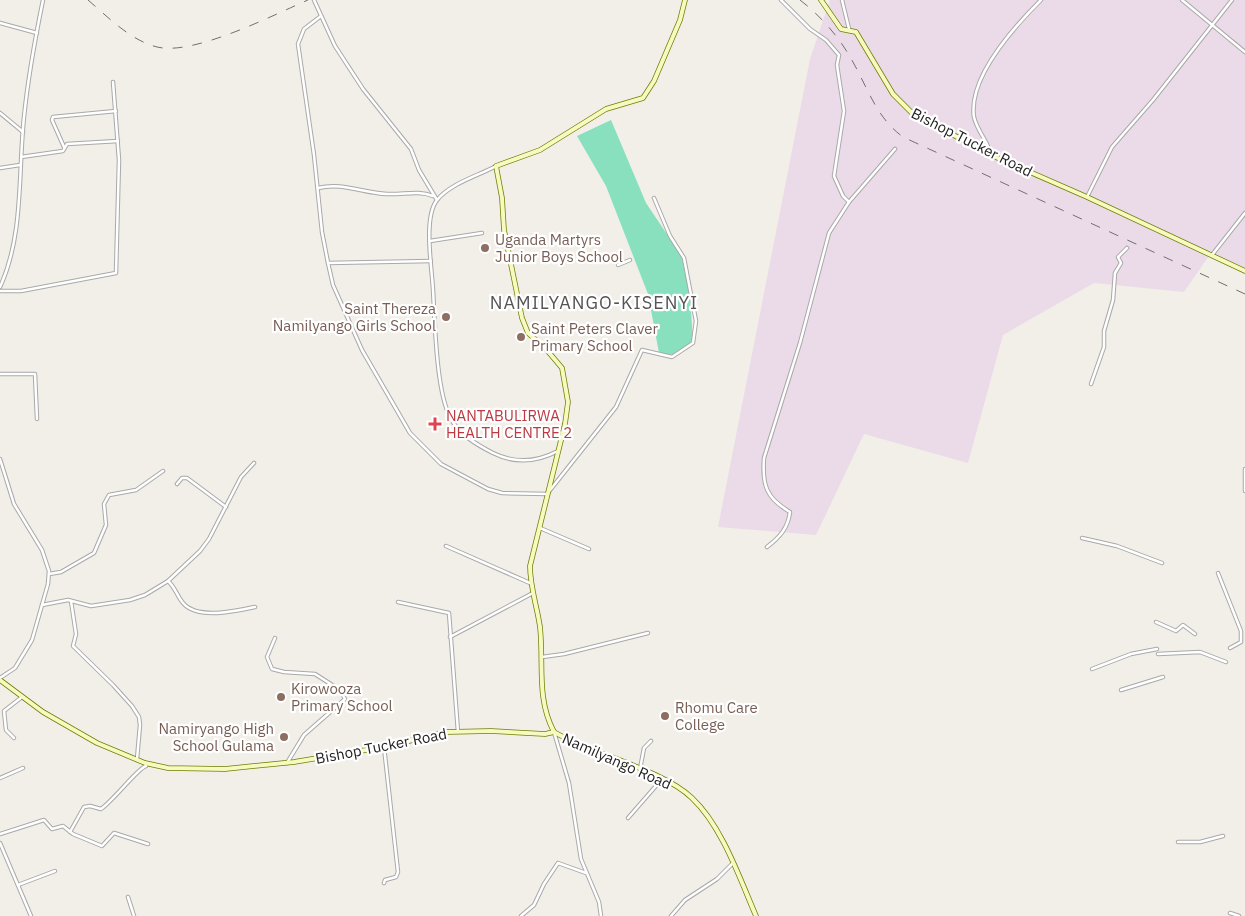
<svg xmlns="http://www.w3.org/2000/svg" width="1245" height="916" font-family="'IBM Plex Sans',sans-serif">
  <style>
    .industrial { fill: #ebdbe8 }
    .pitch { fill: #88e0be }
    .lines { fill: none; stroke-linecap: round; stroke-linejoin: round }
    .minor-casing { stroke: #a9a9a9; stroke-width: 4.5 }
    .secondary-casing { stroke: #707d05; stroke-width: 5.5 }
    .minor { stroke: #fff; stroke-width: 2.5 }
    .secondary { stroke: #f7fabf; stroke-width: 4 }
    .rail { stroke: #707070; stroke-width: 1; stroke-dasharray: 10 10; stroke-linecap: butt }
    .education-dot { fill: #8d6e63; stroke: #fff; stroke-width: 2 }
    .health-dot { fill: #e0444e; stroke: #fff; stroke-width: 2 }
    .labels { text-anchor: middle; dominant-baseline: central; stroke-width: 4.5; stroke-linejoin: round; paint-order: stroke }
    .street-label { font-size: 15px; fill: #222; stroke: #fff }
    .education-label { font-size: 15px; fill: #785e54; stroke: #fff; text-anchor: start }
    .health-label { font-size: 15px; fill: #be3a42; stroke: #fff; text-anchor: start }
    .quarter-label { font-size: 18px; letter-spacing: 1px; fill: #555; stroke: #fff }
  </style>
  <rect width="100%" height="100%" fill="#f2efe9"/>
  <!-- industrial -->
  <polygon class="industrial" points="830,0 1245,0 1245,269 1211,253 1184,292 1094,283 1003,335 968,463 864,434 816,535 718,527 810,59"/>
  <!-- pitch -->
  <polygon class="pitch" points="611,120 646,203 681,255 690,294 693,342 674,355 659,353 648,294 606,186 577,136"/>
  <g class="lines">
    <defs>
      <g id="minor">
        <polyline points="314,0 335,46 363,89 411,149 419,170 437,200"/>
        <polyline points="781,0 810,29 826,40 839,55 837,65 844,111 834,176 843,196 849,202"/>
        <polyline points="842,0 849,29"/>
        <polyline points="1182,0 1245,52"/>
        <polyline points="321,16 304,29 298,44 314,155 322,232 328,263 333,285 362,350 410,433 441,464 488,489 502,493 547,494 616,407 642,350 672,357 693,343 696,321 684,258 670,236 654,198"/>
        <polyline points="0,23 37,33"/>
        <polyline points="0,113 23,132"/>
        <polyline points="64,147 52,120 53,117 116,111"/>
        <path d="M991 155C989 143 977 131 974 117 968 77 1015 26 1041 0"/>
        <polyline points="21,157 63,151 67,144 118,141"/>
        <path d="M496 166C478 176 451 183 437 200 423 218 432 268 433 290 435 322 436 390 450 417 458 434 477 445 493 453 515 464 537 462 558 451"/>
        <polyline points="0,168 20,165"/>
        <path d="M318 188C343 182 362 193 387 194 403 195 418 190 433 196"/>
        <polyline points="1087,197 1112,147 1153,100 1232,0"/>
        <polyline points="430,241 482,233"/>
        <polyline points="1212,255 1245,213"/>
        <polyline points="328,263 431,261"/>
        <polyline points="618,265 630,260"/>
        <path d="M0 287C24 235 18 173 24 117 28 78 35 39 43 0"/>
        <polyline points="0,291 21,291 116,273 119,160 113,82"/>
        <polyline points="0,374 35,374 37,419"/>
        <polyline points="1091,384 1104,347 1104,331 1113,300 1115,273 1121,263 1118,257 1127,248"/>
        <polyline points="0,459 14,504 42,550 49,571 48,584 32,640 15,668 0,678"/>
        <polyline points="1245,469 1245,481"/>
        <polyline points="1245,482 1245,491"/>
        <polyline points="177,484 182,478 187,478 226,507"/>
        <polyline points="540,528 589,549"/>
        <polyline points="1082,538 1117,546 1162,563"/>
        <polyline points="446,546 530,583"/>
        <path d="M767 547C780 537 788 528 790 512 766 498 762 485 764 458L800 343 829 233 849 202 895 149"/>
        <polyline points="1218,573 1241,631 1241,642 1230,648"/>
        <polyline points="49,574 61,572 94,553 106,525 104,504 109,495 136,490 163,471"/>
        <path d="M168 581C175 587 177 596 183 603 197 620 237 611 255 607"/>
        <polyline points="71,601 76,634 73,646 113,685 132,706 139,717 140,725 137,759"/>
        <polyline points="398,602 449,613 458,732"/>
        <polyline points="42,605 68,600 91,606 130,600 145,595 168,581 200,551 209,539 241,477 254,463"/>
        <polyline points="1156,622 1176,631 1183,625 1195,634"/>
        <polyline points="450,637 533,593"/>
        <polyline points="275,638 267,657 272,669 284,672 315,674 340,690 345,699 304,735 287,763"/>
        <polyline points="1158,654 1200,652 1226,662"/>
        <polyline points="542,657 564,654 648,633"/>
        <polyline points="1092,669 1131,654 1157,649"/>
        <polyline points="1121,690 1163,677"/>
        <polyline points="554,732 569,783 581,859 599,902 601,916"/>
        <polyline points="14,738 6,730 4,711 22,697"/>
        <polyline points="640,769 644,748 651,741"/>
        <polyline points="0,778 23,768"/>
        <polyline points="628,818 662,779"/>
        <path d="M70 832 84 807 90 806 101 809C114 800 138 768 146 766"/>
        <polyline points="0,834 44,820 52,829 63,826 73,834 102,846 114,833 148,844"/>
        <polyline points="1178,842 1200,842 1223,836"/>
        <polyline points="0,843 31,916"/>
        <polyline points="384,883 385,880 396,877 398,872 384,747"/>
        <polyline points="18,885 55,871"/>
        <polyline points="128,897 134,916"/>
        <polyline points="1230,913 1239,916"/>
        <polyline points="521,916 534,905 544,884 558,863 586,873"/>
        <polyline points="671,916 685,900 717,879 732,864"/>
      </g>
      <g id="secondary">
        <polyline points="821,0 841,29 856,32 893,94 912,113 991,155 1087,197 1245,271"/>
        <polyline points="0,680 43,712 97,743 145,763 168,768 225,769 294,762 384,747 446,732 491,731 545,734 554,732"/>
        <path d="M554 732C536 698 544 664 540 627 537 606 530 587 530 566L565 424 568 402 562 368 546 349 528 333 522 318 504 230 502 198 496 166 540 150 606 109 643 98 654 81 680 20 685 0"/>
        <path d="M554 732C593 755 662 769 692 798 722 826 740 879 756 916"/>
      </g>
    </defs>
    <!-- minor casing -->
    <use href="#minor" class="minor-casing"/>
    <!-- secondary casing -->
    <use href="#secondary" class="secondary-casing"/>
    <!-- minor -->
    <use href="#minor" class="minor"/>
    <!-- secondary -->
    <use href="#secondary" class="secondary"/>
    <!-- rail -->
    <g class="rail">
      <path d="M88 0C109 18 130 40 157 47 194 56 273 15 308 0"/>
      <path d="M800 0C822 17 841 39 854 64 869 91 877 118 903 137L1245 294"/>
    </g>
  </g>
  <!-- markers -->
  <g class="education-dot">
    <circle cx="485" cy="248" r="5"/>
    <circle cx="446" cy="317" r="5"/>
    <circle cx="521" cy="337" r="5"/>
    <circle cx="281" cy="697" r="5"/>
    <circle cx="665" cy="716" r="5"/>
    <circle cx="284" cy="737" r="5"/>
  </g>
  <path class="health-dot" d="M432.5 416.5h5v5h5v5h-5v5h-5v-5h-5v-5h5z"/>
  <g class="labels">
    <!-- street labels -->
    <g class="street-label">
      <text transform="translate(972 142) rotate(27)">Bishop Tucker Road</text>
      <text transform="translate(381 746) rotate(-11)">Bishop Tucker Road</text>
      <text transform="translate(617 761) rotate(24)">Namilyango Road</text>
    </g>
    <!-- education labels -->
    <g class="education-label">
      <text x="495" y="239">Uganda Martyrs<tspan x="495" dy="17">Junior Boys School</tspan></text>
      <text x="436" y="308" text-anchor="end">Saint Thereza<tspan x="436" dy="17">Namilyango Girls School</tspan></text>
      <text x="531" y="328">Saint Peters Claver<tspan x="531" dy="17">Primary School</tspan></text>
      <text x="291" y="688">Kirowooza<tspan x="291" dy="17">Primary School</tspan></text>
      <text x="675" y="707">Rhomu Care<tspan x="675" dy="17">College</tspan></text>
      <text x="274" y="728" text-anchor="end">Namiryango High<tspan x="274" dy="17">School Gulama</tspan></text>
    </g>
    <!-- health labels -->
    <g class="health-label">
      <text x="446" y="415">NANTABULIRWA<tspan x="446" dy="17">HEALTH CENTRE 2</tspan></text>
    </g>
    <!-- quarter labels -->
    <g class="quarter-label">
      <text x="594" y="302">NAMILYANGO-KISENYI</text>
    </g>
  </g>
</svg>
